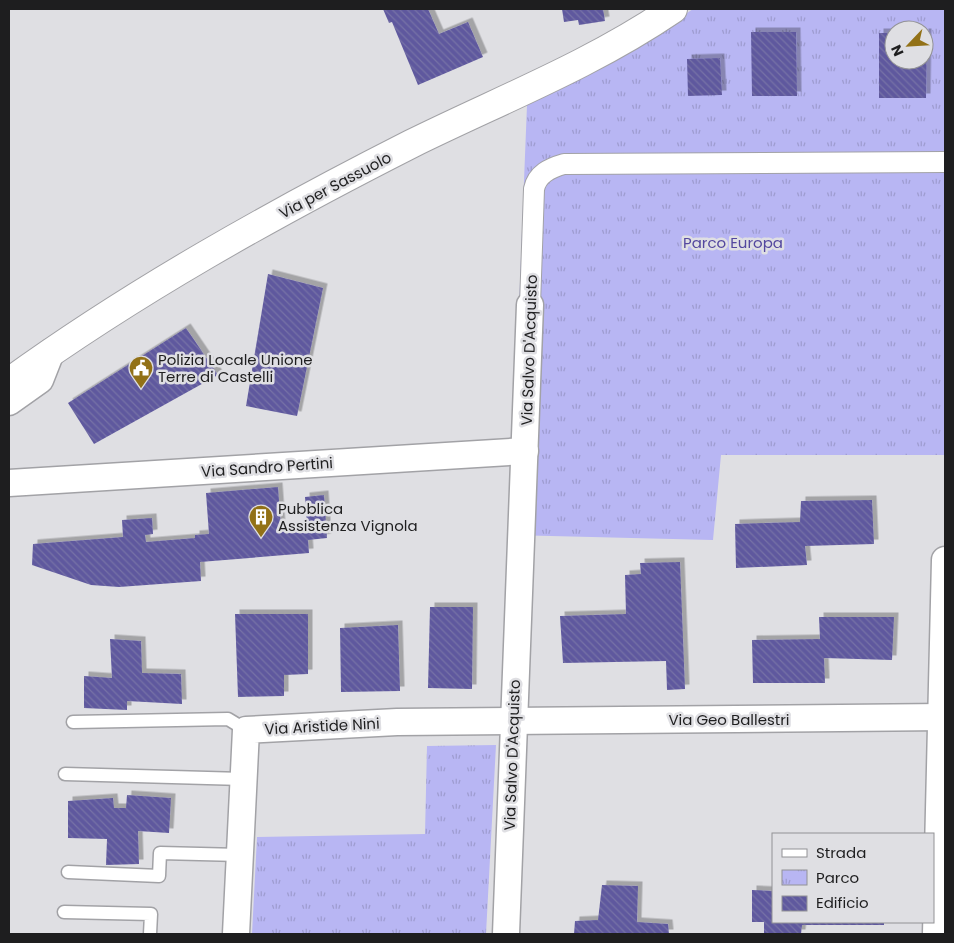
<svg xmlns="http://www.w3.org/2000/svg" width="954" height="943" font-family="Poppins,sans-serif">
  <style>
    .park { fill: url(#park-tufts); fill-rule: evenodd }
    .building { fill: url(#building-back-hatch); filter: url(#shadow) }
    .lines { fill: none; stroke-linecap: round; stroke-linejoin: round }
    .service-casing { stroke: #a2a2a6; stroke-width: 15 }
    .pedestrian-casing { stroke: #a2a2a6; stroke-width: 22 }
    .minor-casing { stroke: #a2a2a6; stroke-width: 29 }
    .secondary-casing { stroke: #a2a2a6; stroke-width: 30 }
    .service { stroke: #fff; stroke-width: 12 }
    .pedestrian { stroke: #fff; stroke-width: 20 }
    .minor { stroke: #fff; stroke-width: 26 }
    .secondary { stroke: #fff; stroke-width: 28 }
    .labels { text-anchor: middle; dominant-baseline: central; stroke-width: 5; stroke-linejoin: round; paint-order: stroke }
    .street-label { font-size: 15px; fill: #1e1e1f; stroke: #dfdfe3 }
    .park-label { font-size: 15px; fill: #53479f; stroke: #dfdfe3 }
    .poi-label { font-size: 15px; fill: #1e1e1f; stroke: #dfdfe3; text-anchor: start }
  </style>
  <defs>
    <pattern id="park-tufts" width="24" height="20" patternUnits="userSpaceOnUse" patternTransform="scale(1.25)"><rect width="24" height="20" fill="#b8b6f3"/><path d="M3 7l-1-3M5 7V3M7 7l1-3M15 17l-1-3M17 17v-4M19 17l1-3" fill="none" stroke="#9e9cd0"/></pattern>
    <pattern id="building-back-hatch" width="6" height="6" patternUnits="userSpaceOnUse" patternTransform="scale(1.25)"><rect width="6" height="6" fill="#5f599e"/><path d="M-1 5l2 2M0 0l6 6M5-1l2 2" fill="none" stroke="#7672a6"/></pattern>
    <filter id="shadow"><feDropShadow dx="4.5" dy="-4.5" stdDeviation="0" flood-color="#0004"/></filter>
  </defs>
  <rect width="100%" height="100%" fill="#dfdfe3"/>
  <!-- park -->
  <g class="park">
    <path d="M693 9H945V455H721L713 540 510 535 527 105 633 49ZM894 30H924V60H894Z"/>
    <polygon points="496,745 486,934 252,934 257,837 425,834 427,746"/>
  </g>
  <!-- building -->
  <g class="building">
    <polygon points="383,9 428,9 439,34 468,22 483,57 418,85 392,22 389,23"/>
    <polygon points="562,9 603,9 605,21 579,25 578,20 564,22"/>
    <polygon points="751,32 796,32 797,96 752,96"/>
    <polygon points="879,33 894,33 894,60 924,60 924,33 927,33 926,98 879,98"/>
    <polygon points="720,58 722,95 688,96 687,59"/>
    <polygon points="268,274 323,288 297,416 246,406"/>
    <polygon points="186,328 218,375 94,444 68,403"/>
    <polygon points="278,487 281,528 307,526 305,497 324,495 327,538 308,540 309,553 200,562 201,581 119,587 91,585 32,565 33,544 123,537 122,520 152,518 153,534 145,535 146,542 195,538 195,535 209,534 206,493"/>
    <polygon points="872,500 874,544 805,546 807,565 736,568 735,524 800,522 801,501"/>
    <polygon points="680,562 685,689 667,690 666,661 563,663 560,616 626,614 625,575 641,574 640,563"/>
    <polygon points="430,607 473,607 472,689 428,688"/>
    <polygon points="235,614 308,614 308,674 284,675 284,696 238,697"/>
    <polygon points="819,617 894,617 892,660 824,658 825,683 753,683 752,640 820,639"/>
    <polygon points="398,625 400,691 341,692 340,628"/>
    <polygon points="110,639 141,641 142,673 181,674 182,704 127,701 127,710 84,708 84,676 112,678"/>
    <polygon points="127,795 171,798 169,833 138,831 139,864 106,865 107,839 68,838 68,801 113,798 114,808 126,808"/>
    <polygon points="602,885 638,886 637,922 668,924 669,934 574,934 575,921 598,920"/>
    <polygon points="752,890 773,891 773,922 884,922 884,925 802,925 801,934 764,934 764,922 752,922"/>
  </g>
  <g class="lines">
    <defs>
      <g id="service">
        <polyline points="73,722 228,719 246,730"/>
        <polyline points="65,774 243,779"/>
        <polyline points="68,872 159,876 160,853 240,855"/>
        <polyline points="64,912 151,914 150,934"/>
      </g>
      <path id="pedestrian" d="M530 305 534 189C537 174 550 168 564 164L945 162"/>
      <g id="minor">
        <polyline points="9,402 40,380 51,352"/>
        <polyline points="9,483 525,451"/>
        <polyline points="236,934 246,730 397,722 945,717"/>
        <polyline points="506,934 530,305"/>
        <polyline points="936,934 945,560"/>
      </g>
      <path id="secondary" d="M9 382C135 291 273 214 411 144 500 100 591 65 673 9"/>
    </defs>
    <!-- service casing -->
    <use href="#service" class="service-casing"/>
    <!-- pedestrian casing -->
    <use href="#pedestrian" class="pedestrian-casing"/>
    <!-- minor casing -->
    <use href="#minor" class="minor-casing"/>
    <!-- secondary casing -->
    <use href="#secondary" class="secondary-casing"/>
    <!-- service -->
    <use href="#service" class="service"/>
    <!-- pedestrian -->
    <use href="#pedestrian" class="pedestrian"/>
    <!-- minor -->
    <use href="#minor" class="minor"/>
    <!-- secondary -->
    <use href="#secondary" class="secondary"/>
  </g>
  <!-- icons -->
  <defs>
    <symbol id="civic-pin" viewBox="-11 -11 22 30"><path d="M0 17L-7.5 6A9.5 9.5 0 1 1 7.5 6Z" fill="#927117" stroke="#dfdfe3"/><path d="M-.6-6.5H3V-4.5H.6V-3L4-1V1h2V6H-6V1h2V-1L-.6-3ZM-1.2 2.5V6h2.4V2.5Z" fill="#fff"/></symbol>
    <symbol id="building-pin" viewBox="-11 -11 22 30"><path d="M0 17L-7.5 6A9.5 9.5 0 1 1 7.5 6Z" fill="#927117" stroke="#dfdfe3"/><path d="M-4-6H4V6H1V3H-1V6H-4ZM-2.5-4.3h1.7v1.8h-1.7ZM.8-4.3h1.7v1.8H.8ZM-2.5-1h1.7V.8h-1.7ZM.8-1h1.7V.8H.8Z" fill="#fff"/></symbol>
  </defs>
  <g fill-rule="evenodd">
    <use href="#civic-pin" x="127" y="354" width="28" height="38"/>
    <use href="#building-pin" x="247" y="503" width="28" height="38"/>
  </g>
  <g class="labels">
    <!-- street labels -->
    <g class="street-label">
      <text transform="translate(335 185) rotate(-28)">Via per Sassuolo</text>
      <text transform="translate(529 350) rotate(-88)">Via Salvo D'Acquisto</text>
      <text transform="translate(267 467) rotate(-4)">Via Sandro Pertini</text>
      <text x="729" y="719">Via Geo Ballestri</text>
      <text transform="translate(322 726) rotate(-3)">Via Aristide Nini</text>
      <text transform="translate(512 755) rotate(-88)">Via Salvo D'Acquisto</text>
    </g>
    <!-- park labels -->
    <g class="park-label">
      <text x="733" y="242">Parco Europa</text>
    </g>
    <!-- poi labels -->
    <g class="poi-label">
      <text x="158" y="359">Polizia Locale Unione<tspan x="158" dy="17">Terre di Castelli</tspan></text>
      <text x="278" y="508">Pubblica<tspan x="278" dy="17">Assistenza Vignola</tspan></text>
    </g>
  </g>
  <!-- border -->
  <rect width="954" height="943" fill="none" stroke="#1e1e1f" stroke-width="20"/>
  <!-- legend -->
  <rect x="772" y="833" width="162" height="90" fill="#dfdfe3" stroke="#929295"/>
  <rect x="782" y="849" width="25" height="8" fill="#ffffff" stroke="#929295"/>
  <text x="816" y="858" font-size="15" fill="#1e1e1f">Strada</text>
  <rect x="782" y="870" width="25" height="15" fill="url(#park-tufts)" stroke="#929295"/>
  <text x="816" y="883" font-size="15" fill="#1e1e1f">Parco</text>
  <rect x="782" y="896" width="25" height="15" fill="url(#building-back-hatch)" stroke="#929295"/>
  <text x="816" y="908" font-size="15" fill="#1e1e1f">Edificio</text>
  <!-- north arrow -->
  <g transform="translate(909 45) rotate(245)"><circle r="24" fill="#dfdfe3" stroke="#929295"/>
  <path d="M0-4L9 19L0 12L-9 19Z" fill="#927117"/>
  <text y="-8" font-size="14" font-weight="bold" text-anchor="middle" fill="#1e1e1f">N</text>
  </g>
</svg>
